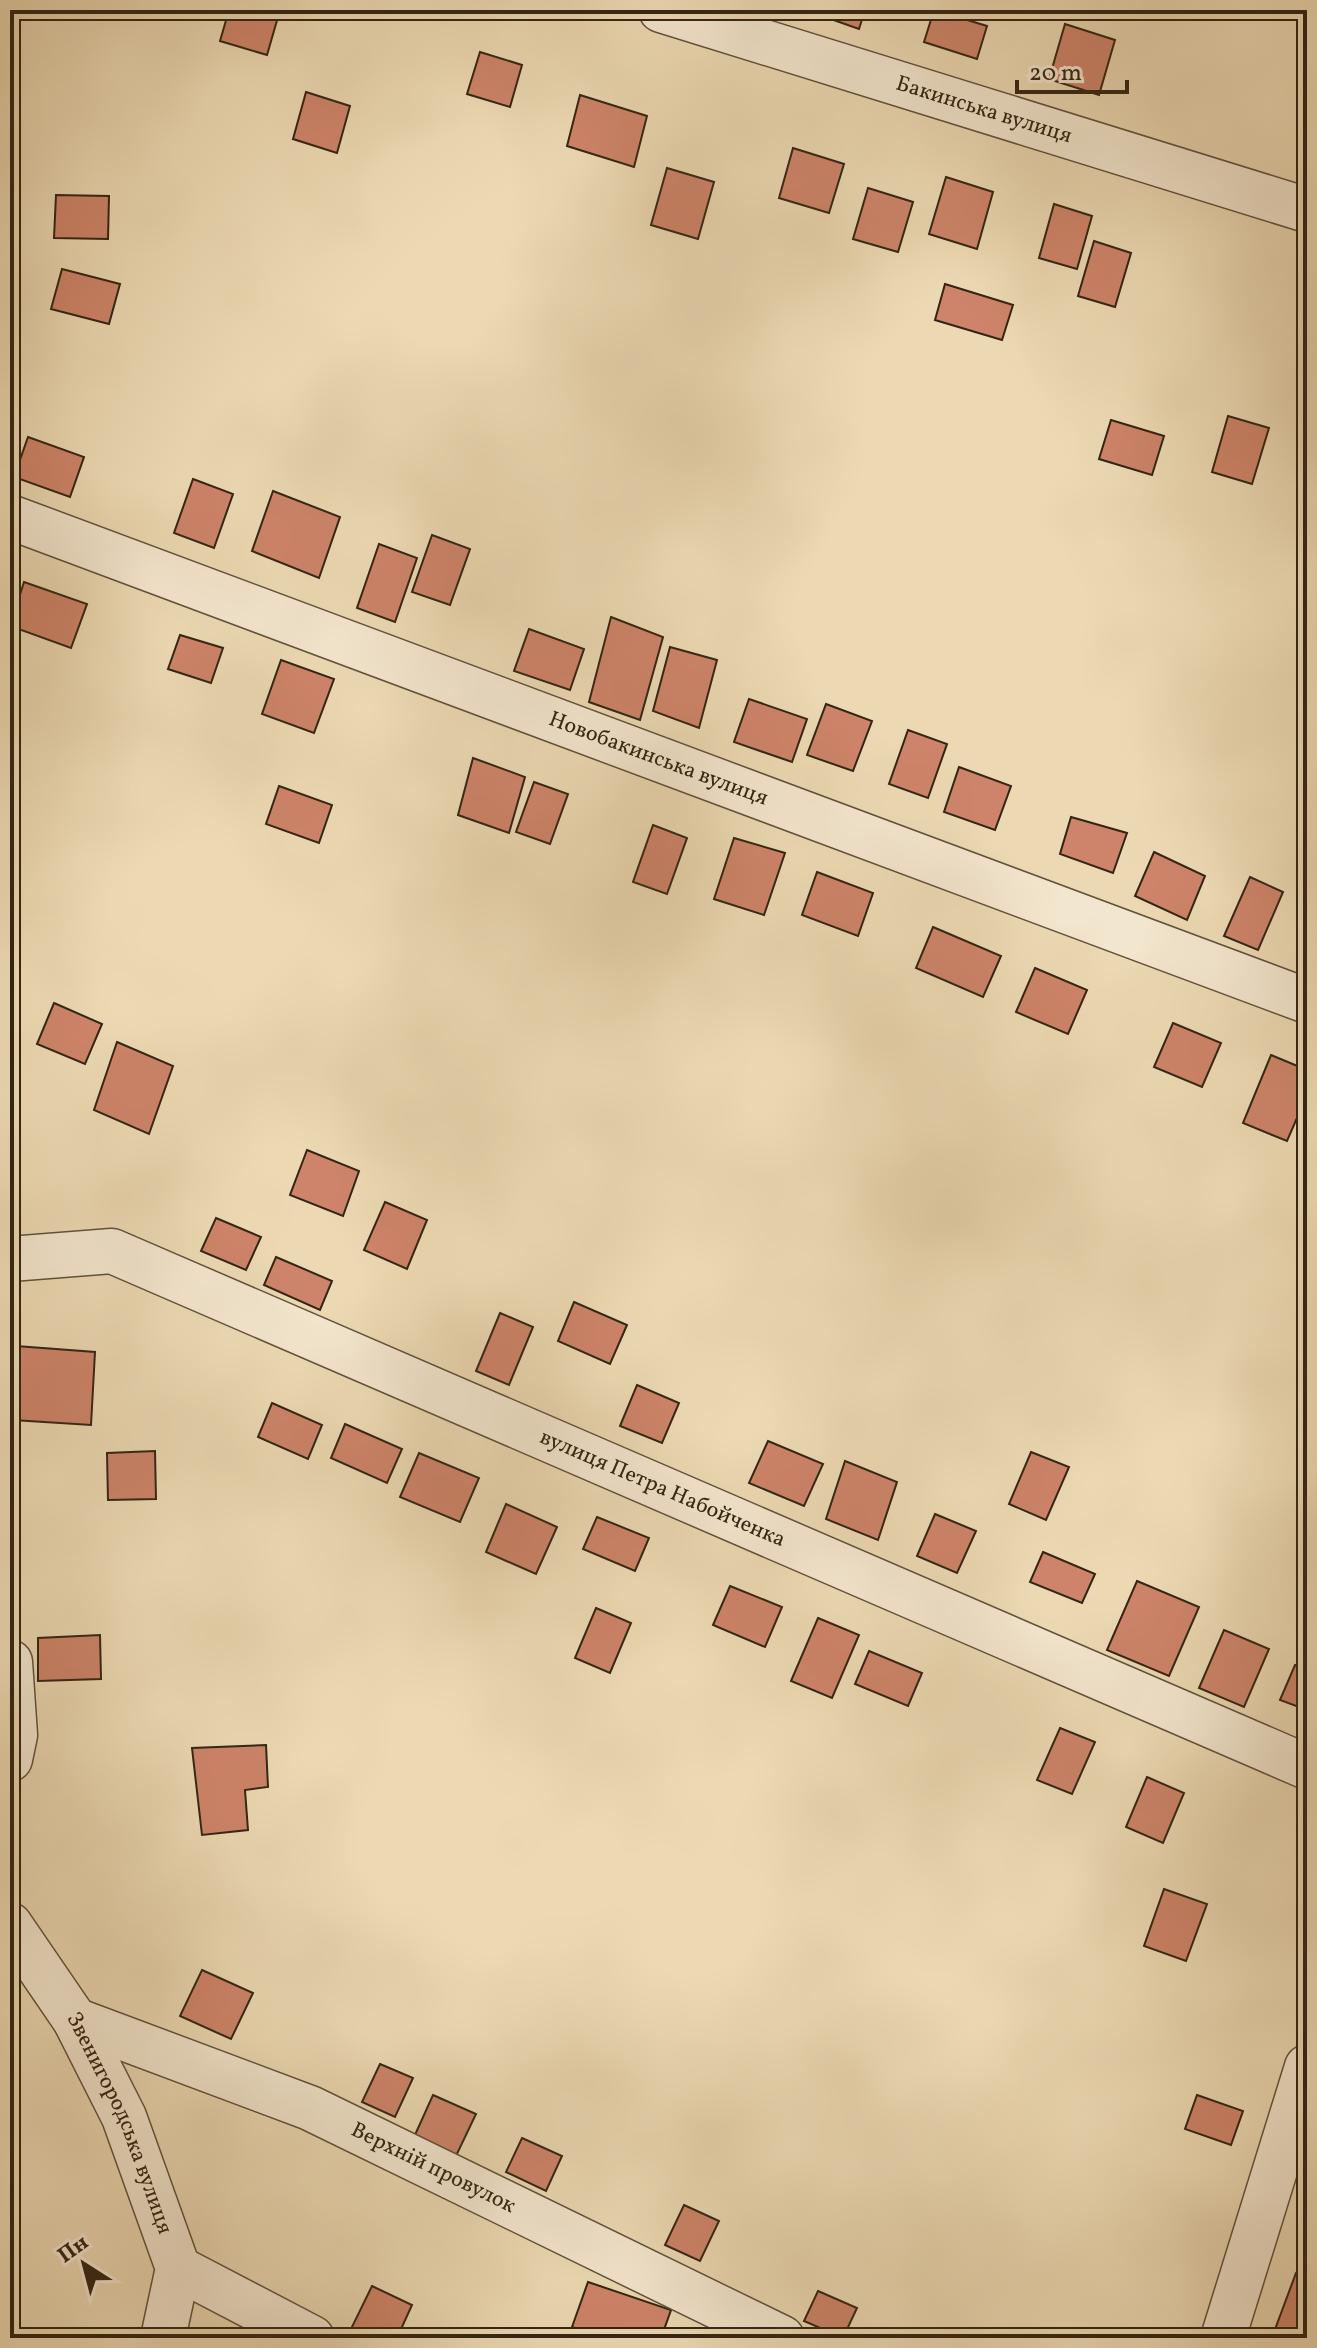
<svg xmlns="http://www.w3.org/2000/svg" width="1317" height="2348" font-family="Vollkorn,serif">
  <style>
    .building { fill: #ce846a; stroke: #322513; stroke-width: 2 }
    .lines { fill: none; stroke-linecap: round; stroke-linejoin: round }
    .minor-casing { stroke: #60523b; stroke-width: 47 }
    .minor { stroke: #f3e6ce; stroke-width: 44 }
    .labels { text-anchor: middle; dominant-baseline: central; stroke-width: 8; stroke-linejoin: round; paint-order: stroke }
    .street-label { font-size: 22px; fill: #322513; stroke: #f3e6ce }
  </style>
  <rect width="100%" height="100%" fill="#ecd9b3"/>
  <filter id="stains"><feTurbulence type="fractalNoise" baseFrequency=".0025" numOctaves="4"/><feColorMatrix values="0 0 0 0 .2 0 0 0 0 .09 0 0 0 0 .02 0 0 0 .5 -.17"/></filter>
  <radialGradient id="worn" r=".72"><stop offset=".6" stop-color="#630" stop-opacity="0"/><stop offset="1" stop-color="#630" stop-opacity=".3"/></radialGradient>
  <!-- building -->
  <g class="building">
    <polygon points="229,10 280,10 267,55 220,41"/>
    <polygon points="805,10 865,10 859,29"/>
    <polygon points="934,10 987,26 977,59 924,42"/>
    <polygon points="1065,24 1115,40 1099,95 1049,79"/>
    <polygon points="480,52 522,65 510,107 467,94"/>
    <polygon points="306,92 350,106 337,153 293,139"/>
    <polygon points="580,95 647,116 634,167 567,146"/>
    <polygon points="793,148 844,164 829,213 779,198"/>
    <polygon points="667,168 714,182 698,239 651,225"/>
    <polygon points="946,177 993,192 977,249 929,234"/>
    <polygon points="868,188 913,202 898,252 853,239"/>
    <polygon points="56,195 109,196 108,239 54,238"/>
    <polygon points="1054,204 1092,216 1077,269 1039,258"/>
    <polygon points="1094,241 1131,253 1115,307 1078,296"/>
    <polygon points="62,269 120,284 109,324 51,309"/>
    <polygon points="945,284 1013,305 1002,340 935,320"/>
    <polygon points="1228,416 1269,428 1252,484 1212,472"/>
    <polygon points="1111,420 1164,436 1152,475 1099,459"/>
    <polygon points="28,437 84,457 70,497 14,477"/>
    <polygon points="193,479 233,494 214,548 174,533"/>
    <polygon points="273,491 340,517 319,578 252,551"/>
    <polygon points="432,535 470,549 450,605 412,592"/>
    <polygon points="379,544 417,558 395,622 357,608"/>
    <polygon points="24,582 87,604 71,648 10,626"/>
    <polygon points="611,617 663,637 640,720 589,702"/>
    <polygon points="529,629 584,649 570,690 514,671"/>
    <polygon points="180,635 223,648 211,683 168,669"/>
    <polygon points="670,647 717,660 699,728 653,711"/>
    <polygon points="281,660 334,679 314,733 262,714"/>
    <polygon points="749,699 807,719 792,762 734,742"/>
    <polygon points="826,704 872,721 853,771 807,755"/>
    <polygon points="908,730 947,744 928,798 889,784"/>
    <polygon points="473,758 525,777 509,833 458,815"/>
    <polygon points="959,767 1011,786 995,830 944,812"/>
    <polygon points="534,782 568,794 550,844 516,832"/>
    <polygon points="279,786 332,805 319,843 266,824"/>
    <polygon points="1071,817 1127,833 1113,873 1060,854"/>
    <polygon points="653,825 687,838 667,894 633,882"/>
    <polygon points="734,838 785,853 764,915 714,899"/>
    <polygon points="1154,852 1205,876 1187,920 1135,896"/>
    <polygon points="817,872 873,893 858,936 802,915"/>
    <polygon points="1250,877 1283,892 1258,950 1224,936"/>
    <polygon points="933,927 1001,956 983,997 916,968"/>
    <polygon points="1035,968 1087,990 1068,1034 1016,1012"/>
    <polygon points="54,1003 102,1024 85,1064 37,1044"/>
    <polygon points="1173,1023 1221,1043 1202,1087 1154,1067"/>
    <polygon points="117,1042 173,1066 149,1134 94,1110"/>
    <polygon points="1271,1055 1307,1070 1307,1095 1287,1141 1243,1123"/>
    <polygon points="307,1150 359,1171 343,1216 290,1195"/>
    <polygon points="385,1202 427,1220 407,1269 364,1250"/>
    <polygon points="216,1218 261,1237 246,1270 201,1251"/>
    <polygon points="276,1257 332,1281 320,1310 264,1285"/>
    <polygon points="574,1302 627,1325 610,1364 558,1341"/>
    <polygon points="500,1313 533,1327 509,1385 476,1371"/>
    <polygon points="16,1346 95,1352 91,1425 13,1420"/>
    <polygon points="637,1385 679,1403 662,1443 620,1426"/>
    <polygon points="272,1403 322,1425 308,1459 258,1437"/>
    <polygon points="345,1424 402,1449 387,1483 331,1458"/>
    <polygon points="768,1441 823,1464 804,1506 749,1483"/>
    <polygon points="155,1451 156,1499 108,1500 107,1453"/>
    <polygon points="1031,1452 1069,1467 1046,1520 1009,1504"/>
    <polygon points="419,1453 479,1478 460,1522 400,1497"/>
    <polygon points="845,1461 897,1482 878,1540 826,1519"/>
    <polygon points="506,1504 557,1527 536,1574 486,1552"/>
    <polygon points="935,1514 976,1531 957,1573 917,1556"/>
    <polygon points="597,1517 649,1538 635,1571 583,1549"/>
    <polygon points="1043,1552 1095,1574 1082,1603 1030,1582"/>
    <polygon points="1137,1581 1199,1607 1169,1676 1107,1650"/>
    <polygon points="730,1586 782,1607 765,1647 713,1625"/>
    <polygon points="596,1608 631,1623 610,1673 575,1658"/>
    <polygon points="818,1618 859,1635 832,1698 791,1681"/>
    <polygon points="1224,1630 1269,1649 1244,1707 1199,1688"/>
    <polygon points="100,1635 101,1679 38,1681 38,1638"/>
    <polygon points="869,1651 922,1673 908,1706 855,1684"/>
    <polygon points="1295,1665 1307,1669 1307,1710 1280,1700"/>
    <polygon points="1060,1728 1095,1742 1072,1794 1037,1780"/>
    <polygon points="266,1745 268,1787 245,1790 248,1830 202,1835 192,1748"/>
    <polygon points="1147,1777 1184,1793 1163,1843 1126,1827"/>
    <polygon points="1164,1889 1207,1904 1186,1961 1144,1946"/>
    <polygon points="202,1970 253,1993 231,2039 180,2016"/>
    <polygon points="380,2064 413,2078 395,2117 362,2102"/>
    <polygon points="433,2095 476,2114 456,2156 414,2137"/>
    <polygon points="1197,2095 1243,2111 1231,2145 1185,2129"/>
    <polygon points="522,2138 562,2156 546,2191 506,2172"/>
    <polygon points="684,2205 719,2221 700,2261 665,2245"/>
    <polygon points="1296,2273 1307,2277 1307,2338 1287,2338 1274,2332"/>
    <polygon points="588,2282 671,2310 661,2338 605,2338 572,2327"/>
    <polygon points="372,2286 412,2305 397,2338 364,2338 350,2331"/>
    <polygon points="818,2291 857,2308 843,2338 804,2321"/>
  </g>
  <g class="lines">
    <defs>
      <g id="minor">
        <path id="s1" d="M661 10 1307 210"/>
        <path id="s2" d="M10 517 1307 1001"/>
        <path id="s3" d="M10 1259 112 1251 1307 1767"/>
        <polyline points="10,1662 15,1735 10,1759"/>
        <path id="s4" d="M10 1925 75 2020 124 2117 178 2268 163 2338"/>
        <path id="s5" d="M75 2020 310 2108 782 2338"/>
        <polyline points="178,2268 312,2338"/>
        <polyline points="1223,2338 1307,2067"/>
      </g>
    </defs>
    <!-- minor casing -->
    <use href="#minor" class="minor-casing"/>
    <!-- minor -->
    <use href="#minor" class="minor"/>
  </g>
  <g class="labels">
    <!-- street labels -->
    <g class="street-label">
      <text stroke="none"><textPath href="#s1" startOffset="338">Бакинська вулиця</textPath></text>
      <text stroke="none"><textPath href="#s2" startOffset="692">Новобакинська вулиця</textPath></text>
      <text stroke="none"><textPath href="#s3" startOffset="702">вулиця Петра Набойченка</textPath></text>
      <text stroke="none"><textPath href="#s4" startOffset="228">Звенигородська вулиця</textPath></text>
      <text stroke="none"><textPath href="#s5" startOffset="388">Верхній провулок</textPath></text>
    </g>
  </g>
  <!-- margin -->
  <rect width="1317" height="2348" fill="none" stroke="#ecd9b3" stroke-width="40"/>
  <rect x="12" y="12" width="1293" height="2324" fill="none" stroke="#322513" stroke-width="4"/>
  <rect x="20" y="20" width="1277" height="2308" fill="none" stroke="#322513" stroke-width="2"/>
  <!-- north arrow -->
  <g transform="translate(84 2264) rotate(324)" stroke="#f3e6ce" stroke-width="6" paint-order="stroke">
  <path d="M0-6L14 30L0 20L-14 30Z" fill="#322513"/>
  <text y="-12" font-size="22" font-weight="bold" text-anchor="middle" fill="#322513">Пн</text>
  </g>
  <!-- scale -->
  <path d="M1017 80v12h110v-12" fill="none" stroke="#322513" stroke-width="4"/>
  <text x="1029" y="80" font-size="24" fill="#322513" stroke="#f3e6ce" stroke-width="6" paint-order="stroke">20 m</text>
  <rect width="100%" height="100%" filter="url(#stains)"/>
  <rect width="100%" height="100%" fill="url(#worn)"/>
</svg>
